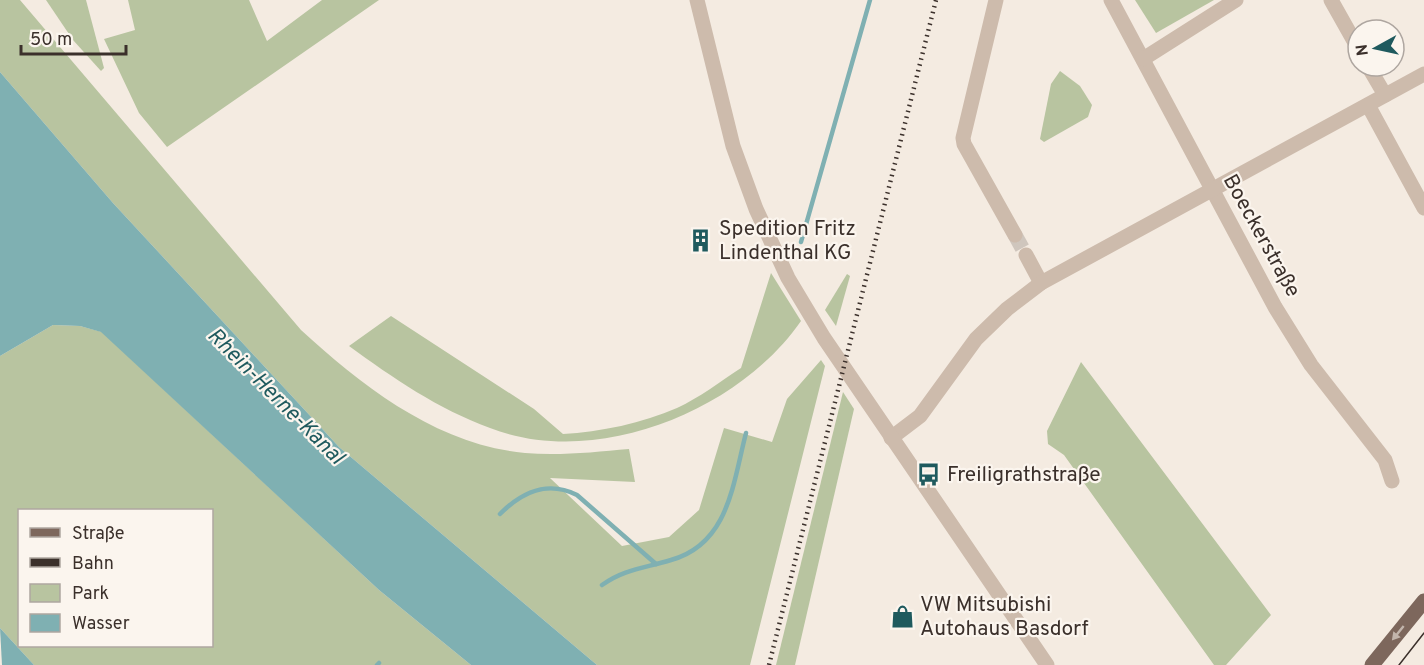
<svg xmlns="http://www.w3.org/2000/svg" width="1424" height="665" font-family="Overpass,sans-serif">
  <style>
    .green { fill: #b8c4a0; fill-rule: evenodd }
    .water { fill: #7fb0b2 }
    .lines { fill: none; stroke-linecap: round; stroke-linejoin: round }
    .stream { stroke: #7fb0b2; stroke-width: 4.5 }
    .minor-tunnel { stroke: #cfc6bd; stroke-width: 15; stroke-dasharray: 15 8; stroke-linecap: butt }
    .minor { stroke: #cdbbac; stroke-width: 15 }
    .tertiary { stroke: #cdbbac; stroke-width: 15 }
    .primary { stroke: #7d675c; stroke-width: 15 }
    .tram { stroke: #3b302b; stroke-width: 1.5 }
    .rail { stroke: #3b302b; stroke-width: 4.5; stroke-dasharray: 1.5 4.5; stroke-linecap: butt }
    .oneway { fill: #c2b5ac }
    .labels { text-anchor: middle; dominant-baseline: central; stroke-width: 4.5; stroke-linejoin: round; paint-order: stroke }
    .poi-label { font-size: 21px; fill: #3b302b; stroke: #fbf5ee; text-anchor: start }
    .street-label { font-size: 21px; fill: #3b302b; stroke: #fbf5ee }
    .water-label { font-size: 22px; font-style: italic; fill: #1f5a5e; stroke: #fbf5ee }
  </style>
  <rect width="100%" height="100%" fill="#f4ebe1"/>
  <!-- green -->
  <g class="green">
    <path d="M0 0H20L301 330C363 387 438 445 525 453 559 456 595 452 629 449L635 482 550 478 622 546 669 537 699 510 724 428 772 442 787 399 821 360 825 366 750 665H597L339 447 113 203 0 72Z"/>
    <polygon points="46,0 86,0 104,68 101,71 73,40"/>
    <polygon points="128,0 249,0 267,41 322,0 379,0 167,147 139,113 104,39 135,30"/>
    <polygon points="1135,0 1214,0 1156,33"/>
    <polygon points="1060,71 1080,86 1092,105 1088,117 1044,142 1040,139 1051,84"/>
    <path d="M771 273 801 321C738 412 595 469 490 428 438 409 393 378 349 346L391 316 534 409 563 434C600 432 643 423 677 408 699 398 721 381 741 368Z"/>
    <polygon points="847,274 850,276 836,326 825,310"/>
    <path d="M53 325 80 326 102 332 379 590 471 665H34L0 628V356ZM20 510H212V646H20Z"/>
    <polygon points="1081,362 1271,615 1226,665 1214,665 1064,455 1048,444 1047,431"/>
    <polygon points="843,392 854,409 795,665 776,665"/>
  </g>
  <!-- water -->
  <g class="water">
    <polygon points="0,72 113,203 339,447 597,665 471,665 379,590 101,332 80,326 53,325 0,356"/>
    <polygon points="0,628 34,665 2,665"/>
  </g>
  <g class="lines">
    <!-- stream -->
    <g class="stream">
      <polyline points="801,242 870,0"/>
      <path d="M500 514C522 492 547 480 577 495L656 564"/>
      <path d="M602 585C624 569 645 568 671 560 729 544 733 483 746 433"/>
      <polyline points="377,665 379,663"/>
    </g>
    <!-- minor-tunnel -->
    <polyline class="minor-tunnel" points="1015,235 1026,255"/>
    <!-- minor -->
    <g class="minor">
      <polyline points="996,0 963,138 964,144 1015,235"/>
      <polyline points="1111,0 1275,307 1311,365 1385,460 1392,481"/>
      <polyline points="1331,0 1358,48"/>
      <polyline points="1143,59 1236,0"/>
      <polyline points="1368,66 1385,95"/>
      <polyline points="1368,105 1424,208"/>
      <polyline points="1026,255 1041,283"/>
      <polyline points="891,438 920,416 976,339 1007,309 1041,283 1424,74"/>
    </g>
    <!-- tertiary -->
    <polyline class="tertiary" points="697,0 733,146 756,209 788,278 824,338 1047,665"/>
    <!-- primary -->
    <polyline class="primary" points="1372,665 1424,601"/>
    <!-- tram -->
    <polyline class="tram" points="1399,665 1424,633"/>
    <!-- rail -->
    <polyline class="rail" points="769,665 936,0"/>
  </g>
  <!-- one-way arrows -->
  <defs><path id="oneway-solid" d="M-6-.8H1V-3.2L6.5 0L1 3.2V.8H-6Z" transform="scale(1.5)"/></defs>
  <use class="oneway" href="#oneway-solid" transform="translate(1398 633) rotate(129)"/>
  <!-- icons -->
  <defs>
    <symbol id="building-bare" viewBox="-9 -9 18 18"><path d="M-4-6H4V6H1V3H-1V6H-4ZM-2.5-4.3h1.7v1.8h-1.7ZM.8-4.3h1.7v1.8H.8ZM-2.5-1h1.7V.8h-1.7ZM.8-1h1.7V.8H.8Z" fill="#1f5a5e" stroke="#fbf5ee" stroke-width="2.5" paint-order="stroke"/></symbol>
    <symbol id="bus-bare" viewBox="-9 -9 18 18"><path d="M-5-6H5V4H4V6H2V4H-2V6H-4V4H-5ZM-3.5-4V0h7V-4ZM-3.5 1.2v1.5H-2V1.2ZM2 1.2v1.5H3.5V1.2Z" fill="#1f5a5e" stroke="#fbf5ee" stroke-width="2.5" paint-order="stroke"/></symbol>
    <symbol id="shop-bare" viewBox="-9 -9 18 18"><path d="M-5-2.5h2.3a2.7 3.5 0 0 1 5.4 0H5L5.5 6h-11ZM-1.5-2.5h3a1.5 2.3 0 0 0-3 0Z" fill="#1f5a5e" stroke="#fbf5ee" stroke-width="2.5" paint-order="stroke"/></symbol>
  </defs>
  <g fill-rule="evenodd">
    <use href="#building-bare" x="684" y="224" width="33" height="33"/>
    <use href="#bus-bare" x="912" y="458" width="33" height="33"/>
    <use href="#shop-bare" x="886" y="600" width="33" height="33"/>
  </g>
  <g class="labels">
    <!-- poi labels -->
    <g class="poi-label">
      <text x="719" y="229">Spedition Fritz<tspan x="719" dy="24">Lindenthal KG</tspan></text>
      <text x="947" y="475">Freiligrathstraße</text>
      <text x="920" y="605">VW Mitsubishi<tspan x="920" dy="24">Autohaus Basdorf</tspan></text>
    </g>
    <!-- street labels -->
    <g class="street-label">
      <text transform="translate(1261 236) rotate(61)">Boeckerstraße</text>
    </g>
    <!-- water labels -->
    <g class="water-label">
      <text transform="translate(275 397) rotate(45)">Rhein-Herne-Kanal</text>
    </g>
  </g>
  <!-- legend -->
  <rect x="18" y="509" width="195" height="138" fill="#fbf5ee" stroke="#aea6a0" stroke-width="1.5"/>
  <rect x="30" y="528" width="30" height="9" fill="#7d675c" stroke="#aea6a0" stroke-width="1.5"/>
  <text x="72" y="539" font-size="18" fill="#3b302b">Straße</text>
  <rect x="30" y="558" width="30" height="9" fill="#3b302b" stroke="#aea6a0" stroke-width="1.5"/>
  <text x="72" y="569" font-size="18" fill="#3b302b">Bahn</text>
  <rect x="30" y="584" width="30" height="18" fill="#b8c4a0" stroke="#aea6a0" stroke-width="1.5"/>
  <text x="72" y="599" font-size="18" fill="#3b302b">Park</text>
  <rect x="30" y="614" width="30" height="18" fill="#7fb0b2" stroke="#aea6a0" stroke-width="1.5"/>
  <text x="72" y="629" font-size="18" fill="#3b302b">Wasser</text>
  <!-- north arrow -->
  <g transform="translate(1376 48) rotate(262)"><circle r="28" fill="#fbf5ee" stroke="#aea6a0" stroke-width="1.5"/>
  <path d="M0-4.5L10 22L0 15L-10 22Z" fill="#1f5a5e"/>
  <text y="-9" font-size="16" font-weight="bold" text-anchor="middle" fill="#3b302b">N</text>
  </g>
  <!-- scale -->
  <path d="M21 45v9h105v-9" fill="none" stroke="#3b302b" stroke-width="3"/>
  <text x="30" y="45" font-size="18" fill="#3b302b" stroke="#fbf5ee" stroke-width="4.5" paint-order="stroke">50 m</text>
</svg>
